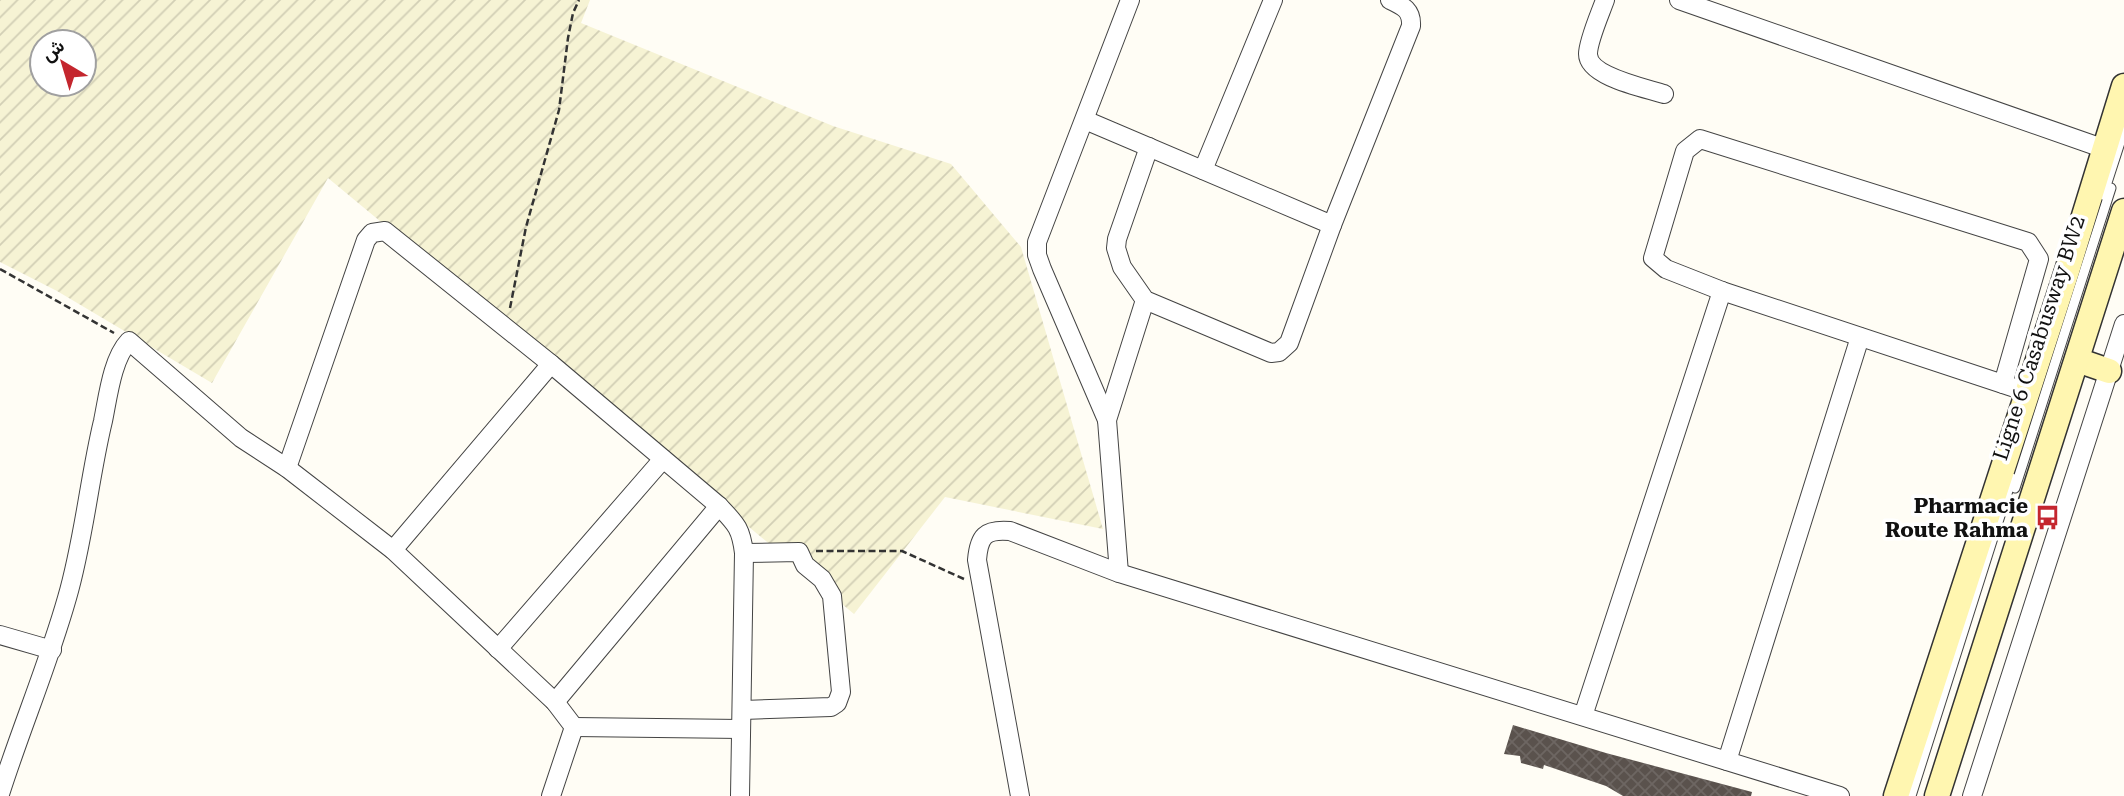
<svg xmlns="http://www.w3.org/2000/svg" width="2124" height="796" font-family="'Roboto Serif',Vazirmatn,serif">
  <style>
    .farmland { fill: url(#farmland-furrows); fill-rule: evenodd }
    .building { fill: url(#building-cross-hatch) }
    .lines { fill: none; stroke-linecap: round; stroke-linejoin: round }
    .lane-casing { stroke: #444; stroke-width: 11 }
    .street-casing { stroke: #444; stroke-width: 20 }
    .secondary-casing { stroke: #333; stroke-width: 27 }
    .path { stroke: #333; stroke-width: 2.5; stroke-dasharray: 7 3.5; stroke-linecap: butt }
    .lane { stroke: #fff; stroke-width: 9 }
    .street { stroke: #fff; stroke-width: 18 }
    .secondary { stroke: #fff6b0; stroke-width: 24 }
    .labels { text-anchor: middle; dominant-baseline: central; stroke-width: 7; stroke-linejoin: round; paint-order: stroke }
    .street-label { font-size: 21px; fill: #111; stroke: #fff }
    .poi-label { font-size: 21px; font-weight: bold; fill: #111; stroke: #fff; text-anchor: end }
  </style>
  <defs>
    <pattern id="farmland-furrows" width="10" height="10" patternUnits="userSpaceOnUse" patternTransform="scale(1.75)"><rect width="10" height="10" fill="#f6f3d4"/><path d="M-1 1l2-2M0 10L10 0M9 11l2-2" fill="none" stroke="#d2cfb5"/></pattern>
    <pattern id="building-cross-hatch" width="8" height="8" patternUnits="userSpaceOnUse" patternTransform="scale(1.75)"><rect width="8" height="8" fill="#5a524d"/><path d="M0 0l8 8M0 8l8-8" fill="none" stroke="#6d6662"/></pattern>
  </defs>
  <rect width="100%" height="100%" fill="#fffdf5"/>
  <!-- farmland -->
  <path class="farmland" d="M0 0H590L581 23 833 126 951 164 1021 247 1103 529 945 497 854 614 328 178 212 383 57 291 0 262ZM42 42H84V84H42Z"/>
  <!-- building -->
  <polygon class="building" points="1513,725 1606,753 1752,792 1751,796 1623,796 1606,786 1544,765 1543,769 1521,763 1520,756 1504,754"/>
  <g class="lines">
    <defs>
      <g id="lane">
        <polyline points="2103,195 2124,130"/>
        <polyline points="2015,488 2111,188"/>
        <polyline points="1911,796 2012,478"/>
      </g>
      <g id="street">
        <path d="M1605 0C1600 14 1588 41 1588 54 1588 77 1646 88 1664 94"/>
        <polyline points="1679,0 2105,149"/>
        <polyline points="1085,120 1332,225"/>
        <path d="M1149 147 1117 239 1116 248 1122 267 1145 300 1271 353 1279 352 1289 343 1332 225 1411 26C1412 10 1403 6 1390 0"/>
        <polyline points="1203,170 1273,0"/>
        <polyline points="1722,291 1666,269 1653,258 1685,151 1700,139 2028,242 2039,259 2003,384"/>
        <polyline points="1107,420 1042,269 1037,255 1037,242 1130,0"/>
        <path d="M287 468 366 240 372 233 385 231 551 364 719 506C736 524 741 528 744 553L740 796"/>
        <polyline points="393,550 551,364"/>
        <polyline points="1119,573 1107,420 1145,300"/>
        <polyline points="0,635 52,650"/>
        <polyline points="498,649 663,459"/>
        <polyline points="555,702 719,506"/>
        <polyline points="743,710 831,707 837,703 841,692 832,596 822,579 805,565 799,552 744,553"/>
        <polyline points="1583,716 1722,291 2027,392"/>
        <polyline points="574,727 741,729"/>
        <polyline points="1727,761 1860,337"/>
        <path d="M0 794C21 728 48 665 67 598 84 540 89 479 103 421 108 397 112 359 129 341L241 438 287 468 393 550 555 702 574 727"/>
        <polyline points="551,796 574,727"/>
        <path d="M1020 796 977 560C979 536 985 529 1010 531L1119 573 1840 796"/>
        <polyline points="1972,796 2124,324"/>
      </g>
      <g id="secondary">
        <polyline points="2077,360 2109,371"/>
        <polyline points="1896,796 2067,271 2124,86"/>
        <polyline points="1937,796 2124,211"/>
      </g>
    </defs>
    <!-- lane casing -->
    <use href="#lane" class="lane-casing"/>
    <!-- street casing -->
    <use href="#street" class="street-casing"/>
    <!-- secondary casing -->
    <use href="#secondary" class="secondary-casing"/>
    <!-- path -->
    <g class="path">
      <polyline points="0,269 114,333"/>
      <polyline points="510,308 526,227 559,110 568,38 573,13 579,0"/>
      <polyline points="816,551 902,551 964,579"/>
    </g>
    <!-- lane -->
    <use href="#lane" class="lane"/>
    <!-- street -->
    <use href="#street" class="street"/>
    <!-- secondary -->
    <use href="#secondary" class="secondary"/>
  </g>
  <!-- icons -->
  <defs>
    <symbol id="bus-bare" viewBox="-9 -9 18 18"><path d="M-5-6H5V4H4V6H2V4H-2V6H-4V4H-5ZM-3.5-4V0h7V-4ZM-3.5 1.2v1.5H-2V1.2ZM2 1.2v1.5H3.5V1.2Z" fill="#c4262e" stroke="#fff" stroke-width="2.5" paint-order="stroke"/></symbol>
  </defs>
  <g fill-rule="evenodd">
    <use href="#bus-bare" x="2030" y="500" width="35" height="35"/>
  </g>
  <g class="labels">
    <!-- street labels -->
    <g class="street-label">
      <text transform="translate(2039 338) rotate(-72)">Ligne 6 Casabusway BW2</text>
    </g>
    <!-- poi labels -->
    <g class="poi-label">
      <text x="2028" y="506">Pharmacie<tspan x="2028" dy="24">Route Rahma</tspan></text>
    </g>
  </g>
  <!-- north arrow -->
  <g transform="translate(63 63) rotate(322)"><circle r="33" fill="#ffffff" stroke="#a0a0a0" stroke-width="2"/>
  <path d="M0-5L12 26L0 18L-12 26Z" fill="#c4262e"/>
  <text y="-10" font-size="19" font-weight="bold" text-anchor="middle" fill="#111111">ش</text>
  </g>
</svg>
